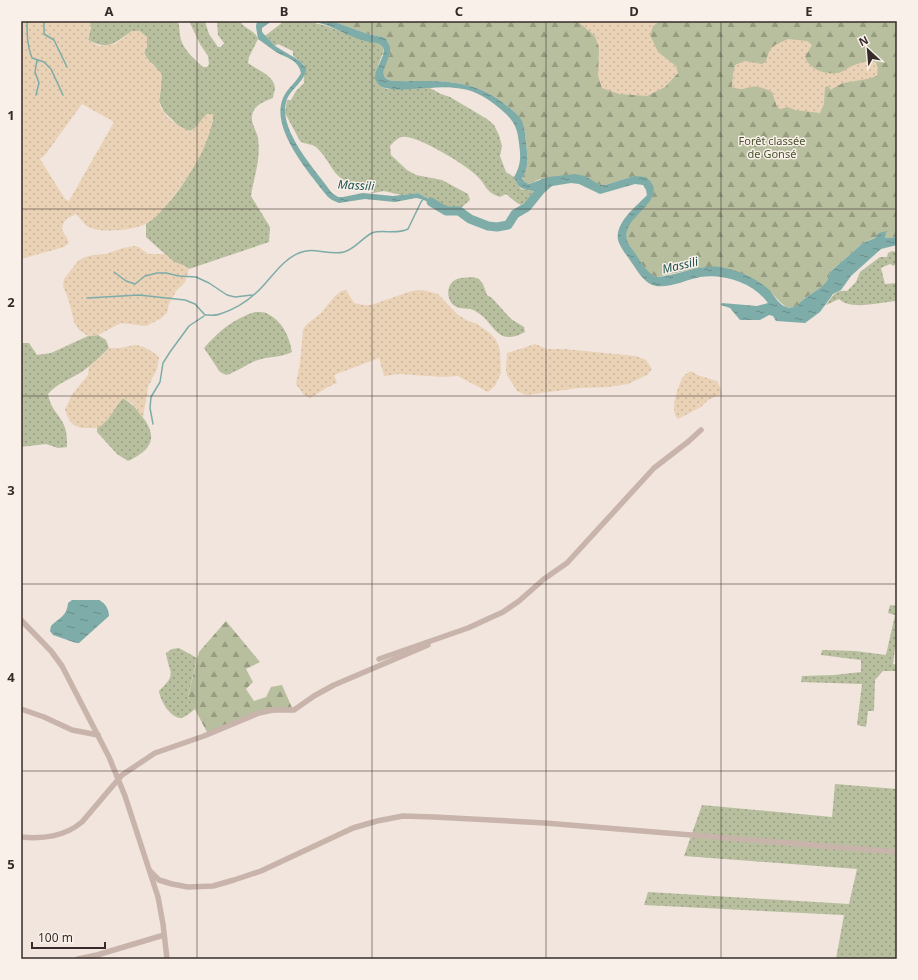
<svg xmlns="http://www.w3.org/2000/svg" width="918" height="980" font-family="'Noto Sans',sans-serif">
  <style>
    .grass { fill: url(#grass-dots) }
    .forest { fill: url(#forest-firs) }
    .sand { fill: url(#sand-dots); fill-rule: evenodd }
    .water { fill: url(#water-ripples) }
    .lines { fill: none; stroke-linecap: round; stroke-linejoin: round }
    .stream { stroke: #7eaca8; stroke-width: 1.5 }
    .river { stroke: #7eaca8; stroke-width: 9 }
    .street { stroke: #c8b4aa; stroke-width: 5.5 }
    .grid { fill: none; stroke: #362b29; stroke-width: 1; stroke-opacity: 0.55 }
    .labels { text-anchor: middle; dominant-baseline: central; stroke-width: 3; stroke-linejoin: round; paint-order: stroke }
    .park-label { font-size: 11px; fill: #4a532e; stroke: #f9f0e9 }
    .water-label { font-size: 12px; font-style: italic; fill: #215552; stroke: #f9f0e9 }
    .neatline { fill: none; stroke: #362b29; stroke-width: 1.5 }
    .grid-label { font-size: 13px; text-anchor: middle; font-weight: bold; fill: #362b29 }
  </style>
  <defs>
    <pattern id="grass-dots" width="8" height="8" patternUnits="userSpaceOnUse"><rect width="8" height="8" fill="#b8bf9e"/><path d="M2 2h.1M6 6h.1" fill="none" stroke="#969b81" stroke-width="1.8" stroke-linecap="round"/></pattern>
    <pattern id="forest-firs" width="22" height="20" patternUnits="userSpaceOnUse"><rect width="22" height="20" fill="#b8bf9e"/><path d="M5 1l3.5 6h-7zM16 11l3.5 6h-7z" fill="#969b81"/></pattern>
    <pattern id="sand-dots" width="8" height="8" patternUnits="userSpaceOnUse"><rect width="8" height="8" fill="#ead2b6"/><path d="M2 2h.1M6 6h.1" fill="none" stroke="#c9b49c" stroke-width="1.8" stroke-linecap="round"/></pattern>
    <pattern id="water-ripples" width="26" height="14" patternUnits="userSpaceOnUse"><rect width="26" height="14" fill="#7eaca8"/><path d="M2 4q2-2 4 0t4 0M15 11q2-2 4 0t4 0" fill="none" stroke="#688c89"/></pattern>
  </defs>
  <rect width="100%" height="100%" fill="#f1e5dd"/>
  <!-- grass -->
  <g class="grass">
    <path d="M89 21H178C180 27 179 33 181 40 184 50 195 60 203 67H207L209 64 208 56 200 44 189 21H205L209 34 218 47H221L224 43 218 35 217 21H240C244 29 255 30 258 39L249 57 248 63C257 70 274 75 275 88 275 90 273 95 273 98 266 101 256 104 253 112 249 121 256 129 258 138 261 161 254 175 251 196L270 227 269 242 189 269 185 266 174 262 146 237V224C168 209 189 177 201 153 206 143 209 131 213 120L207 114 195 128 190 131 182 129 164 112 159 101 161 88 155 66 149 61 144 53 147 46 132 31C114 43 110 51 88 40L91 27Z"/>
    <path d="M284 21H311L318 24 324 25 367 41 377 42 381 45 383 48V53L377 68 376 81 379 85 387 89H399L430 88 441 94 450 97 487 119 494 125 499 135 502 146 500 156 506 172 514 177 518 185 521 189 534 191C531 198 529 201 521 205L517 203 506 194 500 197C485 192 487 186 478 177 468 166 416 134 402 137 397 138 393 143 390 146L391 155 407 170 416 175 442 180 468 194 470 200 462 207 450 208 442 206 418 193 401 195 384 191 373 193 365 184C331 184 336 166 316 147 311 143 305 145 300 141L285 113 287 100H291L296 91 304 83C302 66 312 69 293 56V51L278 44 275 46 265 36Z"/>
    <path d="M892 251 896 252V262L894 266 890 264 881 268 885 284 897 283V301C880 302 851 311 839 299L826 305C832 296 836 289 847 291L856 282 860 272 880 257H887L888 253Z"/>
    <path d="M473 277 479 279 483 284 487 295 492 298 511 319 524 327 525 332C495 348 496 322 475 311 469 307 461 310 455 306 446 300 446 285 455 280 460 277 467 278 473 277Z"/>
    <path d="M255 312C259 312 265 312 268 314 283 322 289 336 292 352 280 358 267 356 255 361 245 365 237 372 226 375L220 372 204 348C219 331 233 319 255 312Z"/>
    <path d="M98 335 106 340 109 348C101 356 93 364 83 371 71 379 57 383 48 394 50 408 58 413 64 425 67 432 67 440 67 447L58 448 46 444 21 447V343H29L37 355 51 353 88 336Z"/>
    <path d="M123 398C131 403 136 408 141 415 159 437 152 450 128 461L117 454 97 432V428L108 419 116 405Z"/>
    <path d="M890 605 897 606V640C895 645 894 658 893 664L897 665V671H883L875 680 874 711H868L866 727 857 725 862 684 801 682 802 676 834 675 861 672V660L821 655 822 650 855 651 886 655 895 615 888 613Z"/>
    <path d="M179 648 197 658 188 696 195 709C191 712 186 717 181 718 170 718 160 700 159 691 178 673 169 674 166 653L172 649Z"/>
    <polygon points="835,784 897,789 897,959 836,959 844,915 644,905 648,892 849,904 857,869 684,856 702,805 832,817"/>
  </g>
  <!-- forest -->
  <g class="forest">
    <path d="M332 21H897V237L885 238 887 232 863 243 830 272 827 281 820 288 805 298 795 307H786L780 302 768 289 704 267 656 277C646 272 641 263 635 254 633 250 629 246 627 241 621 222 649 209 654 191L634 176 605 185H600L594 182 540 179 529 184 525 182 522 177C530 168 527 154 526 142 525 136 525 129 523 124 520 116 513 111 507 106 472 76 435 82 393 81 387 80 385 78 382 72L390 54 382 37 368 34Z"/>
    <polygon points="226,621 260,662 246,669 253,682 246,689 254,701 266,697 271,687 282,685 293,710 260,714 209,736 188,696 199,652"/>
  </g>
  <!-- sand -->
  <g class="sand">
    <path d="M21 21H89L91 27 88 40 99 46 115 44 132 31H140L147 37V46L144 54C149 62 156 67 162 74 162 83 160 91 159 99 158 113 178 127 190 131L195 128 207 114H213C213 126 207 141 202 152 194 169 163 216 146 224 134 230 98 234 87 226 83 223 80 218 76 214 67 219 63 219 62 230L67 238 69 243 64 247 21 259ZM82 104 114 122 69 201 65 199 40 159 45 155Z"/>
    <polygon points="577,21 660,21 653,26 650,35 658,52 676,66 678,73 665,87 647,96 619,94 602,88 598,76 599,48 595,36"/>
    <path d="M788 39 807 41 812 45 805 57C809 69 825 75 837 73 840 73 843 71 846 69 857 64 863 60 876 62L878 69 877 76 867 79 843 83 830 90 829 86 825 87 824 104 820 113 795 110 788 107 780 109 777 107 772 92C766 89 759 86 752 87 742 88 744 91 732 87L733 74 735 65 745 61 762 64 766 62C770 45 773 46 788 39Z"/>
    <polygon points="134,246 139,247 148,254 165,254 174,262 185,266 189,269 185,282 176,291 169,304 167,313 160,319 146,326 121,323 98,335 88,336 79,330 74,322 69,301 63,286 64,279 78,261 85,257 93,255 106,254 123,248"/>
    <path d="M346 290 354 303 363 305H371L412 291 423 290 438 294 457 314 466 320 477 324 491 334 496 340 500 350 501 373 495 386 488 392 458 376 443 377 399 374 384 376 379 358 334 375 337 383C328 386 319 393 310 398L304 395 296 384 300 363 303 330 306 325 321 313 334 297 341 291Z"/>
    <polygon points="535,344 547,349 564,349 636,356 646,360 652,369 647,375 628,384 608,387 579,388 526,395 517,391 507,375 506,370 507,353"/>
    <path d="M135 345C145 346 152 351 159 357L157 369 148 387 143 418 131 402 123 398C116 406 106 426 96 428 92 428 87 428 83 428 71 427 68 419 65 409L73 393 88 375 89 366 101 357 109 348H120Z"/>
    <path d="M691 371 697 375 717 381 721 389 722 394 708 400 701 407 678 419C669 411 678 386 683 377 685 374 688 373 691 371Z"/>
  </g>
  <!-- water -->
  <g class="water">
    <path d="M257 21H272L262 28V32L275 46 300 61 306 68C306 80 292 88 287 99 276 129 316 170 332 193L338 197H343L363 193 393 196 418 193 442 206V211L429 202 421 199 416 198 395 202 365 199 339 203 332 200 328 197C310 174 270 129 283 98 288 87 296 83 301 73 298 59 286 58 276 52 270 48 264 43 258 39L256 27Z"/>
    <path d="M311 21H332L368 34 382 37 386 39 390 47V54L383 72C384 78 387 80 393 81 435 82 472 76 507 106 512 110 519 115 522 121 525 127 525 135 526 142 527 154 530 167 522 178L525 182 529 184 548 177 575 174 585 176 600 185H605L634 176 646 177C648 179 651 182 652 184 663 203 621 218 627 240 629 246 634 251 637 256 642 264 647 272 656 277 679 276 701 262 725 268 740 271 754 278 766 287 773 292 777 304 786 307 788 308 792 307 795 307L805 298 820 288 827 281 830 272 863 243 875 238 879 233 887 231 885 238 897 237V245L881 249 851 276 841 290 833 294 820 312 805 323 776 321 773 316 769 315 760 320H740L730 308 721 305 722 303 757 306 768 303C754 283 724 273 700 277 686 280 670 288 656 286 646 284 639 274 634 266 629 258 620 248 618 240 615 222 636 207 647 195L646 190 643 185 635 184 600 194 579 184 571 183 552 186 545 192 537 195 534 191C521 189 519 189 514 177 523 162 520 152 518 136 516 123 508 115 498 107 488 99 476 91 463 89 452 87 441 87 430 88 416 88 390 93 379 85 366 74 390 56 382 46 377 41 371 43 365 41 351 37 339 30 326 25 321 23 316 23 311 21Z"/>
    <path d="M72 600H99C105 603 109 609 109 616L79 643H76L53 635 50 631 51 626C59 618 67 616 68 603Z"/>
  </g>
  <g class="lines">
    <!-- stream -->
    <g class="stream">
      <path d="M27 21C27 33 27 46 32 58L44 62 51 69 63 95"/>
      <polyline points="44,21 44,34 54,40 67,67"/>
      <polyline points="36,95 39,83 35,72 37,60"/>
      <polyline points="114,272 126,281 135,284 145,276 157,273 166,273 179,276 196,277 209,283 227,295 235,297 252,295"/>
      <path d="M87 298 139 295 185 300 195 304 205 315C210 315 216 316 220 314 236 309 252 298 263 286 274 274 284 259 299 253 313 246 329 256 344 252 355 249 362 238 372 233 382 229 396 235 408 229L421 202 424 198"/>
      <polyline points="153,424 150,408 151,397 160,382 163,363 170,352 189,326 204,316"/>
    </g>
    <!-- river -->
    <polyline class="river" points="431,202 446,211 459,211 470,219 488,226 497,227 508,225 515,214 527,207 544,186"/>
    <!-- street -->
    <g class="street">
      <polyline points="21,620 51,651 62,666 109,757 125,796 158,897 163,924 167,959"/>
      <polyline points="379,659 468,628 503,612 519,601 544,579 567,563 654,468 689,441 701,430"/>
      <polyline points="21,709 44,717 72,730 98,735"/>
      <path d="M21 837C43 839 64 837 82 822L122 775 155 753 204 736 259 713 273 710H294L314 696 334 685 428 645"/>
      <polyline points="150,871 159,880 172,884 188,887 213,886 234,880 261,871 353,828 377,821 403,816 434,817 545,823 897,852"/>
      <polyline points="78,959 97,955 164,935"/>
    </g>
  </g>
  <!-- grid -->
  <path class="grid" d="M197 21V959M372 21V959M546 21V959M721 21V959M21 209H897M21 396H897M21 584H897M21 771H897"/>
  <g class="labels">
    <!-- park labels -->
    <g class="park-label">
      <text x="772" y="140">Forêt classée<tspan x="772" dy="13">de Gonsé</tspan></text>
    </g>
    <!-- water labels -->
    <g class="water-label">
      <text transform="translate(356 185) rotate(3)">Massili</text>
      <text transform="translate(680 265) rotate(-13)">Massili</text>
    </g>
  </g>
  <!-- border -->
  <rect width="918" height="980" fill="none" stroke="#f9f0e9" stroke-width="44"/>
  <!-- north arrow -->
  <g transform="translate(868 50) rotate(334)" stroke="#f9f0e9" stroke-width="3" paint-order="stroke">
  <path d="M0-3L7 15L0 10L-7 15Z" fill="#362b29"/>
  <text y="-6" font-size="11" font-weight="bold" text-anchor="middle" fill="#362b29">N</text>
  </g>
  <!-- scale -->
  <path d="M32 942v6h73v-6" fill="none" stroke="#362b29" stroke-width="2"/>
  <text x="38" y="942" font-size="12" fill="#362b29" stroke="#f9f0e9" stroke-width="3" paint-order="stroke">100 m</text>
  <rect x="22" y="22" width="874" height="936" class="neatline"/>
  <g class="grid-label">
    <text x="109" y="16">A</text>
    <text x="284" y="16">B</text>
    <text x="459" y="16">C</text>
    <text x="634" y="16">D</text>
    <text x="809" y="16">E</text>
    <text x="11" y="120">1</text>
    <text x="11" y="307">2</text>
    <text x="11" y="495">3</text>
    <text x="11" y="682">4</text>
    <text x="11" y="869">5</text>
  </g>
</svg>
